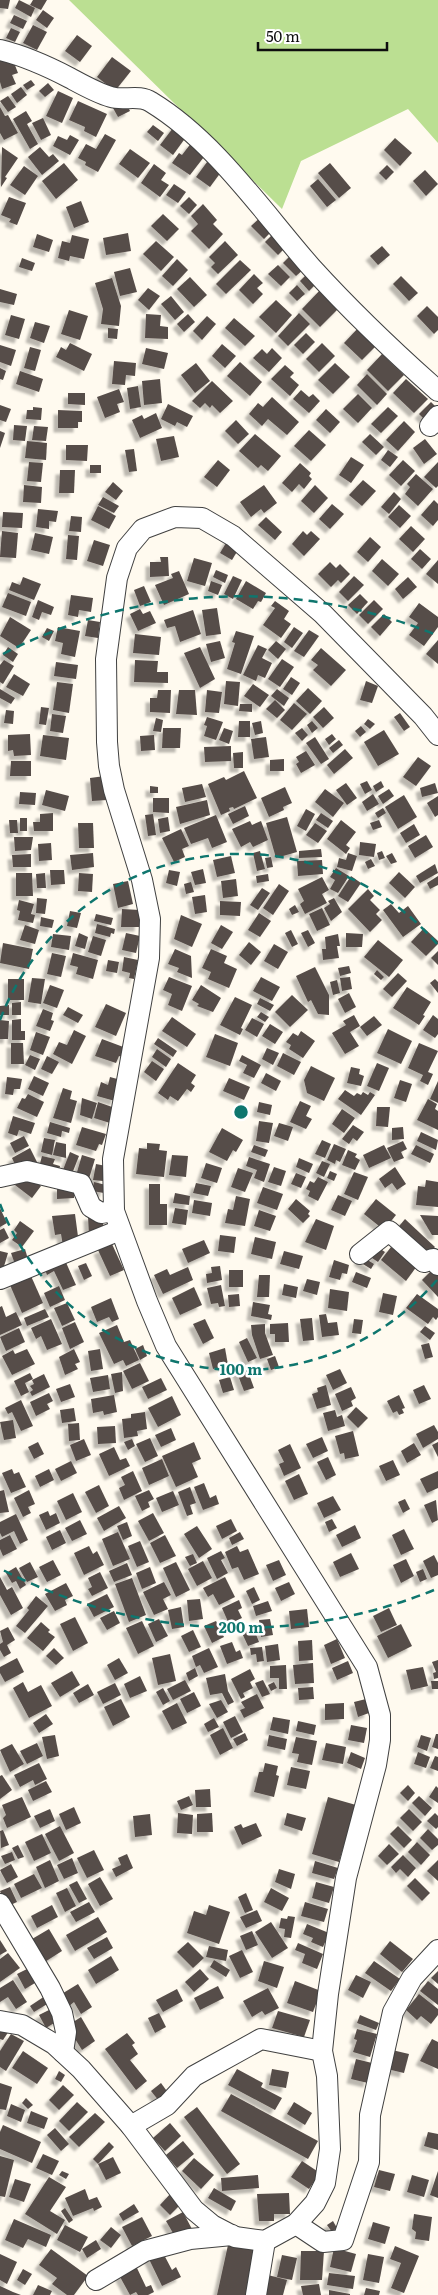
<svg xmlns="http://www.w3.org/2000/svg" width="438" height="2295" font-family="Literata,serif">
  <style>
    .forest { fill: #bbdf92 }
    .building { fill: #574d49; filter: url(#shadow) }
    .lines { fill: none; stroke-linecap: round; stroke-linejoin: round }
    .minor-casing { stroke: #414141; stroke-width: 22 }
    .minor { stroke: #fff; stroke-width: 20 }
    .ring { fill: none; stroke: #0f766e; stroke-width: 2.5; stroke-dasharray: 9 6 }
    .centre { fill: #0f766e; stroke: #fff; stroke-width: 2.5 }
    .ring-label { font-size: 15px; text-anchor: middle; font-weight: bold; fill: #0f766e; stroke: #fff; stroke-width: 5; stroke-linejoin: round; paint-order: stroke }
  </style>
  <defs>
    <filter id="shadow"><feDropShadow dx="-4.5" dy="4.5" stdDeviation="1" flood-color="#0004"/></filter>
  </defs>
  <rect width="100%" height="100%" fill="#fffaef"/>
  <!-- forest -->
  <polygon class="forest" points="69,0 438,0 438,143 408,109 301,161 282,209"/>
  <!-- building -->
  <g class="building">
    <polygon points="0,0 10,0 8,9 0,8"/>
    <polygon points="19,0 35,8 31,17 15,8"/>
    <polygon points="33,0 47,0 41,10 30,5"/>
    <polygon points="43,10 54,18 47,28 36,20"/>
    <polygon points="14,15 27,21 23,29 10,23"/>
    <polygon points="33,25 47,32 37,50 23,43"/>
    <polygon points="11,28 20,32 15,42 6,38"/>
    <polygon points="77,35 92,46 80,62 65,51"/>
    <polygon points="11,55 18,73 12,75 16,84 2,89 0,82 0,59"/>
    <polygon points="112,57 131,71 115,91 97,77"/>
    <polygon points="31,80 35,85 27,90 23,85"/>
    <polygon points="48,83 54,90 45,97 39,91"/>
    <polygon points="21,87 27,95 17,103 11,94"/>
    <polygon points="58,91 73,98 62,123 46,116"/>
    <polygon points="8,96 16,107 8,112 0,101"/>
    <polygon points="78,101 107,114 96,137 84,131 85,127 69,120"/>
    <polygon points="125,101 130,111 118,117 113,108"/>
    <polygon points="0,107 5,116 8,115 18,133 4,140 0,133"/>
    <polygon points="26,111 32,121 27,124 38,144 30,149 13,119"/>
    <polygon points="43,118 51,135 41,140 32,123"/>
    <polygon points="176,124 189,133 173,155 160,145"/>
    <polygon points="153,125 164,133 158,141 147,132"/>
    <polygon points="105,134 116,140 98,172 85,165 86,162 78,158 86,144 96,149"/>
    <polygon points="70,135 79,140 70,155 53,146 58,136 67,140"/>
    <polygon points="395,138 412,153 400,166 384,150"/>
    <polygon points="192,142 207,153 190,175 172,163 179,153 182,155"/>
    <polygon points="2,147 18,158 5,177 7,178 1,187"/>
    <polygon points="40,147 49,157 53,154 59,161 42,175 28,157"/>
    <polygon points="130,149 150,163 138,178 119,164"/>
    <polygon points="210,158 224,168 210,187 196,177"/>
    <polygon points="64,163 78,180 56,199 42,181"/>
    <polygon points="330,163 351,188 339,198 318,173"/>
    <polygon points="154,164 166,173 161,180 169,185 160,197 141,183"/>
    <polygon points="387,165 394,172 386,180 379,173"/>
    <polygon points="24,166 38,176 25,195 10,185"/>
    <polygon points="425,170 438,184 426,196 413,181"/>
    <polygon points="318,179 336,200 327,207 310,186"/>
    <polygon points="174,184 186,192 178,203 166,195"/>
    <polygon points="9,197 26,203 17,225 9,222 11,219 1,215"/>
    <polygon points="189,197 197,205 189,214 180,206"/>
    <polygon points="81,201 89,222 74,228 66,207"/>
    <polygon points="203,204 217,220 213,224 223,234 209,249 191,231 198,224 191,216"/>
    <polygon points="163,214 179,229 167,241 151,226"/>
    <polygon points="263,215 271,223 266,229 270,233 264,239 251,226"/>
    <polygon points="128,233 131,251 106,255 103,238"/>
    <polygon points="37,234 53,240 49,252 33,247"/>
    <polygon points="273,234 286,247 278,255 265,242"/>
    <polygon points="72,235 89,239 84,259 70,256 69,261 58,258 62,241 70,243"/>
    <polygon points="156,241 174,257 161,271 143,254"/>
    <polygon points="225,241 238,255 218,274 211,267 215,263 209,257"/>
    <polygon points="382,246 390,255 378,265 370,256"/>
    <polygon points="295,251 304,269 296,276 283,263"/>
    <polygon points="22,258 35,263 32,271 19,267"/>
    <polygon points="177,259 188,270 173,286 162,276"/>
    <polygon points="240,260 251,270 226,294 216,284"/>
    <polygon points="278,265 290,277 281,286 268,274"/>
    <polygon points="130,268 137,292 120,296 114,272"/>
    <polygon points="309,272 318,282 309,291 300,281"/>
    <polygon points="254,274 263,283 257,288 263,294 253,304 239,290"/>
    <polygon points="401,276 418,293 409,301 393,284"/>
    <polygon points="190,277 207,295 194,307 177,289"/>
    <polygon points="112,278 121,306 119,326 101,324 103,309 95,283"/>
    <polygon points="297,285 305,294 297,301 289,293"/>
    <polygon points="148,288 160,296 149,310 138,300"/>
    <polygon points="0,289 17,294 14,305 0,302"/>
    <polygon points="321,289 340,307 320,327 302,309"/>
    <polygon points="171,296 184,312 175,320 161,304"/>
    <polygon points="276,300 292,315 276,333 259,317"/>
    <polygon points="427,306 438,317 438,330 434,334 417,316"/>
    <polygon points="69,310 88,316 80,340 61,334"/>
    <polygon points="299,313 310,324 288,346 278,336"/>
    <polygon points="146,314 161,315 160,326 168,327 168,339 145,338"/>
    <polygon points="188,314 195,322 184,332 177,324"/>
    <polygon points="11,315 25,319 19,339 5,335"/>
    <polygon points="207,316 216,324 202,340 193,331"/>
    <polygon points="234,318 255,336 245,346 225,328"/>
    <polygon points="35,322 50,326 44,343 30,338"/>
    <polygon points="359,327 377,345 362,360 344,343"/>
    <polygon points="108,328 118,329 117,339 108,338"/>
    <polygon points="306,333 315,342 303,354 294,345"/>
    <polygon points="70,343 92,354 84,371 56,357 61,347 66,350"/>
    <polygon points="322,343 335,356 319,372 306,359"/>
    <polygon points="222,344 236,356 225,368 212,356"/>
    <polygon points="0,345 16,350 11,366 0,362"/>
    <polygon points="30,347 41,350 35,371 24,368"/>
    <polygon points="146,348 168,353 164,369 142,364"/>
    <polygon points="272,348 282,358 269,372 253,358 262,349 267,354"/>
    <polygon points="382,354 404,375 388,391 367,370"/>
    <polygon points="114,361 136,363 135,376 126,375 125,385 112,384"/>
    <polygon points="240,362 262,382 250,396 227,376"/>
    <polygon points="196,363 210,381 195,393 181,375"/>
    <polygon points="335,363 350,377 333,394 318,380"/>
    <polygon points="285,365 294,373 290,377 299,385 290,396 271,379"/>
    <polygon points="0,368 6,371 3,380 0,379"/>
    <polygon points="20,371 43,379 39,392 16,384"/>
    <polygon points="367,374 387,394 377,405 357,385"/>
    <polygon points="160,379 162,403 144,405 142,381"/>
    <polygon points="406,379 428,399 414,413 393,393"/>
    <polygon points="212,381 233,401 220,413 212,405 210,408 205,403 200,408 192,401"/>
    <polygon points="138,386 141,407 130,409 127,388"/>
    <polygon points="119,389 124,402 117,404 120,412 105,418 97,397"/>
    <polygon points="301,390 309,397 313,394 320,401 309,413 293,399"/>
    <polygon points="68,393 85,393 85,405 68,404"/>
    <polygon points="358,394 372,408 358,423 343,409"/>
    <polygon points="272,397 299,422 287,435 268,419 262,426 249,414 258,403 263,407"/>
    <polygon points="431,402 438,409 427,422 419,414"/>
    <polygon points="168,404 193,416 187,427 177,422 175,426 161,419"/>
    <polygon points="0,405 11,409 6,422 0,420"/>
    <polygon points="33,407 42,408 41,420 26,419 27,410 33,410"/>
    <polygon points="388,407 398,416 381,433 371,424"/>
    <polygon points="326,409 340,422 330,433 316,420"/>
    <polygon points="58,410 82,411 82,422 78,422 78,428 58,428"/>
    <polygon points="156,413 162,428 140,438 132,420 142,415 144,419"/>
    <polygon points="236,420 249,434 238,444 225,431"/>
    <polygon points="404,421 415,432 398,451 386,440"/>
    <polygon points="14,425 27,426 25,441 13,440"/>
    <polygon points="34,426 48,427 46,441 32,440"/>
    <polygon points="309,430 326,445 311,461 294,446"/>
    <polygon points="0,431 5,433 0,448"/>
    <polygon points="255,434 281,456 268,471 261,465 258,468 239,451"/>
    <polygon points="370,434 384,447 376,455 362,442"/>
    <polygon points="174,436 179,457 161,461 156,439"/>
    <polygon points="425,439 437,454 424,464 413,448"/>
    <polygon points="27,441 47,443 46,460 25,458"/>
    <polygon points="66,445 88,445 87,461 66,460"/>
    <polygon points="134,449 137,471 129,472 125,450"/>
    <polygon points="388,450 398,457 390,467 381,460"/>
    <polygon points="351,457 364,465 351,483 339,475"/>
    <polygon points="218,460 230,470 217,487 204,477"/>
    <polygon points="403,460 415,471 401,486 389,475"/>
    <polygon points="29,462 43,463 41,482 27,481"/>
    <polygon points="438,462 438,486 436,488 424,477"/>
    <polygon points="300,463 311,473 309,476 312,479 304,489 299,484 292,492 282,483"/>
    <rect x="90" y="465" width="11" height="8"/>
    <polygon points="60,470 75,470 74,493 59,493"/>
    <polygon points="416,474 433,489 418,506 405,494 410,487 407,484"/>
    <polygon points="363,480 376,491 362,506 349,495"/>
    <polygon points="113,482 123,491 116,500 105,492"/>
    <polygon points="24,485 42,487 41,503 23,502"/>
    <polygon points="264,485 277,503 264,513 261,509 251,517 240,502"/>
    <polygon points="315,485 328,498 314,513 301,501"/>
    <polygon points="394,492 401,499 389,514 381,507"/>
    <polygon points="103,497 119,506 114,513 98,505"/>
    <polygon points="434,500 438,504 438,520 433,526 421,515"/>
    <polygon points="332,504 344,514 330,529 319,519"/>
    <polygon points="399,505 411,516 400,528 388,517"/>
    <polygon points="98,506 116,516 109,529 91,520"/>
    <polygon points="38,509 58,511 56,522 49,521 49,529 36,527"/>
    <polygon points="3,512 23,513 22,528 2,527"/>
    <polygon points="71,516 82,517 81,532 69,531"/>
    <polygon points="266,517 282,532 275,540 258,525"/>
    <polygon points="411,526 425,539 413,552 399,539"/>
    <polygon points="2,531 18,533 16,558 0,557"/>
    <polygon points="303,531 307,535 311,531 320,539 304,556 292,544"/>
    <polygon points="35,533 53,537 49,554 31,550"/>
    <polygon points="68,535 79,536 77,560 66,559"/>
    <polygon points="370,537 381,547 368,562 357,552"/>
    <polygon points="229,538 241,545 232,560 220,553"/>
    <polygon points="94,540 110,545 103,566 87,561"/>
    <polygon points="420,549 431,559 422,569 411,559"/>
    <polygon points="160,557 168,557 169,576 150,577 150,562 161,562"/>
    <polygon points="194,558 212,563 205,586 187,581"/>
    <polygon points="382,559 399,574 388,586 372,571"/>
    <polygon points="438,560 438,584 426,574"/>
    <polygon points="330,562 336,568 340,564 350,574 341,583 338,580 331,587 318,574"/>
    <polygon points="216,570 228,575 225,583 213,577"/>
    <polygon points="179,571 189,594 164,605 155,585 173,578 171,574"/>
    <polygon points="233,576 242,580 233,599 224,594"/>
    <polygon points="354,576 364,585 348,601 339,592"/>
    <polygon points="23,577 41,584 34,600 9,590 12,582 20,585"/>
    <polygon points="408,577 417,587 403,599 395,589"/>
    <polygon points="211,581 222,585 218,595 208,591"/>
    <polygon points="246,581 266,593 261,602 258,601 253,609 236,599"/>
    <polygon points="144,586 151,602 140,606 134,590"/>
    <polygon points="8,593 31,602 26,616 2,607"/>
    <polygon points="360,594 368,602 357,614 348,605"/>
    <polygon points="71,595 93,598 91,612 79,610 78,617 68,615"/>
    <polygon points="38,600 54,607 51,615 42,612 39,620 32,617"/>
    <polygon points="374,600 383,609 368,624 359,615"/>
    <polygon points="275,601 289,611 284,619 291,624 281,638 263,625 275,608 271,606"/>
    <polygon points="419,603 438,617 438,627 424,646 409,635 418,623 409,617"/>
    <polygon points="217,608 221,634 206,636 202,610"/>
    <polygon points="140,609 143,614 150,611 156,623 138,631 130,614"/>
    <polygon points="193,610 201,634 180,642 175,626 167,628 164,620"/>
    <polygon points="384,614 392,622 380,636 371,627"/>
    <polygon points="10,617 31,630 19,648 0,636"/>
    <polygon points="88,620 100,622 98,638 85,636"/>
    <polygon points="58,627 80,631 75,657 61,654 63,643 55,641"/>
    <polygon points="294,627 303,633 292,648 284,642"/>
    <polygon points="47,628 54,631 49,641 42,637"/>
    <polygon points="309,630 319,636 304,657 294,651"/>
    <polygon points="236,631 254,636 241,674 227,669 235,643 232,642"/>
    <polygon points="135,634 161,637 159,655 133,653"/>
    <polygon points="438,640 438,664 426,654"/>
    <polygon points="220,641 225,658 211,662 206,644"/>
    <polygon points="276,641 286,649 278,659 268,650"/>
    <polygon points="258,645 267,649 262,658 272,663 265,678 258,675 256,681 243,675"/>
    <polygon points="8,647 18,654 13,662 3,655"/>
    <polygon points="200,647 215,679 200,688 184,653"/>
    <polygon points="321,648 346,670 331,686 313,670 318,665 311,660"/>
    <polygon points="282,659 294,667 280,687 268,679"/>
    <polygon points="4,660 14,666 3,684 0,682 0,665"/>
    <polygon points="135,660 158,661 157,672 168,672 168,683 134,682"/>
    <polygon points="56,662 78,665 76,679 54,676"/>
    <polygon points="14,674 30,684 23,696 6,687"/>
    <polygon points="291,677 300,683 292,695 283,689"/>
    <polygon points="226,681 240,682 238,706 224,704"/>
    <polygon points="366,681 378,686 372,703 360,700"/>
    <polygon points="57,682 73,684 69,713 53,710"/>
    <polygon points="253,684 269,695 260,707 244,696"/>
    <polygon points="308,688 322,701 310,714 296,701"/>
    <polygon points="0,689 15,698 11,704 0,698"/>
    <polygon points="277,689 289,698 284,706 271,696"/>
    <polygon points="158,690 171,690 170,713 150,712 150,698 157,698"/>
    <polygon points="179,690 195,690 197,715 176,714"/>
    <polygon points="207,690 222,692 219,713 205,712"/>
    <polygon points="275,700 285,710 277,718 266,709"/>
    <polygon points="294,703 307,714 292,730 280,720"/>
    <polygon points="240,704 252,704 252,712 239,711"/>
    <polygon points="41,707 49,708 46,725 39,724"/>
    <polygon points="324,707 334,718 323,728 313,717"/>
    <polygon points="6,710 14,711 13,724 4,723"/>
    <polygon points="400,713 410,727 404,731 394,717"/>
    <polygon points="52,714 66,716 63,733 50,731"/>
    <polygon points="207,717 223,722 216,740 204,736 207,726 204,725"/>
    <polygon points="156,718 163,720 161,732 153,731"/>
    <polygon points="368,719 375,724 370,729 364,724"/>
    <polygon points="239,721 250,721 250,737 238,737"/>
    <polygon points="261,721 263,733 255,735 252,723"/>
    <polygon points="312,721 318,728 312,733 307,725"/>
    <polygon points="361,726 366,732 360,737 355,731"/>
    <polygon points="163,728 181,728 180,748 162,748"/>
    <polygon points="224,728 233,731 229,744 219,740"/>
    <polygon points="302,728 308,735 302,741 295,733"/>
    <polygon points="384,730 399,754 378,766 364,742"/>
    <polygon points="30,734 31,755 14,756 13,750 8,751 8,735"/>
    <polygon points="332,734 336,739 329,745 325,739"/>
    <polygon points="43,735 69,738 66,760 40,756"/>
    <polygon points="154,735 155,750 141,751 140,736"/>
    <polygon points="266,737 269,757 254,759 251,739"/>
    <polygon points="315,737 329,759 321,764 306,743"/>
    <polygon points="339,740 343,745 333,753 329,748"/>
    <polygon points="231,746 231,761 205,762 204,747"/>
    <polygon points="345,749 353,758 334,774 327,765"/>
    <polygon points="306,751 315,765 301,773 296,764 299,762 296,757"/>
    <polygon points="243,752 243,768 234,768 233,753"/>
    <polygon points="418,757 431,766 416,786 403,777"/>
    <polygon points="284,759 284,771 270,771 270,760"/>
    <polygon points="11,761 31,761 31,776 10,776"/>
    <polygon points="244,771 257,798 234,809 233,807 229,808 230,811 221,815 208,784 224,777 226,780"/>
    <polygon points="105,776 107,800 92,801 90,778"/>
    <polygon points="367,781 372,790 365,794 360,784"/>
    <polygon points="381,781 384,787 376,792 373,786"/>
    <polygon points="346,783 357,798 347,805 336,790"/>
    <polygon points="435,783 438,793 422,797 420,788"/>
    <polygon points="202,784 206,797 185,802 182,788"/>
    <polygon points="150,786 158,787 158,793 150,793"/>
    <polygon points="285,787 292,803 283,807 284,810 269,817 261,798"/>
    <polygon points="325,789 344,803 333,817 315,802"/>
    <polygon points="389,789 394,796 383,804 378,796"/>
    <polygon points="46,790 69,796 65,811 42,805"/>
    <polygon points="20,792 36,793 35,805 19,804"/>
    <polygon points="373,794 379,804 367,811 362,802"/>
    <polygon points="404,795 417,817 398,829 385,807"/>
    <polygon points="438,796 438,815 435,817 427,803"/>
    <polygon points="153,798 169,798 169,813 153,812"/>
    <polygon points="207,800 210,815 180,824 176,807"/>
    <polygon points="245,806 249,816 233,824 228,814"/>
    <polygon points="383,808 386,813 378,818 375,813"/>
    <polygon points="306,809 315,814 306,831 297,826"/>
    <polygon points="53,813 53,831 34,831 33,822 40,822 40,814"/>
    <polygon points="321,813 333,821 328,828 316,820"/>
    <polygon points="153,814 156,835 148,836 145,815"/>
    <polygon points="216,815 227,842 212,848 208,838 191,844 184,828"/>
    <polygon points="168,817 170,831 160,833 158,819"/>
    <polygon points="287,817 297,852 276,858 266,823"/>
    <rect x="20" y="818" width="7" height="13"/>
    <polygon points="9,820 17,820 18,833 10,833"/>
    <polygon points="341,820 356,832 346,845 350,848 346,854 327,839"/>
    <polygon points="379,820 382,827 373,830 370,823"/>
    <polygon points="250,821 252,825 261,821 268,840 253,847 250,842 241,847 232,829"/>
    <polygon points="78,823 93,823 94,848 79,848"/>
    <polygon points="315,823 327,831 318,843 306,835"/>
    <polygon points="414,824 420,835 406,843 400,833"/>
    <polygon points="181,829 189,846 182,849 185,857 174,862 162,838"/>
    <polygon points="426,835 433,847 415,858 408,846"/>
    <polygon points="14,837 33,837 31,850 15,851"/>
    <polygon points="360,842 376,844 374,857 359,855"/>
    <polygon points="51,843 52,860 39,861 38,844"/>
    <polygon points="321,849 322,857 299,858 299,851"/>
    <polygon points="260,851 265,869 257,871 253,853"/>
    <polygon points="382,851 385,858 379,860 377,853"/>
    <polygon points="93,853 94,867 72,870 70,855"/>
    <polygon points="348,853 357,856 352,871 337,867 339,858 346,860"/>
    <polygon points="392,853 397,862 391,864 386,856"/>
    <polygon points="31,854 31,867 13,867 12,855"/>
    <polygon points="231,856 235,873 217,877 213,860"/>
    <polygon points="271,857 273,867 267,868 265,858"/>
    <polygon points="371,859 375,866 368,869 365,862"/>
    <polygon points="322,860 323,874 298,876 297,861"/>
    <polygon points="435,864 438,873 420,883 416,876"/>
    <polygon points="336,868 349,876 338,893 330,889 335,880 330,877"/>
    <polygon points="203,869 206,883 195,885 191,872"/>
    <polygon points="50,870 64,870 65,884 51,885"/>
    <polygon points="169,870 180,872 177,886 166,883"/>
    <polygon points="399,872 415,887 405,898 389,883"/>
    <polygon points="16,873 32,873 33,896 16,896"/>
    <polygon points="45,873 46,888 37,888 36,874"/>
    <polygon points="79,873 93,874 92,892 78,891"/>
    <polygon points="268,874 269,881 257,883 256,876"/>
    <polygon points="351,876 361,883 348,902 338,896"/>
    <polygon points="438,876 438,885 430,889 427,883"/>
    <polygon points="322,877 329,890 322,894 327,903 305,914 300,904 304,901 298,889"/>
    <polygon points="236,879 238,896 223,898 221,881"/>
    <polygon points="128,881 133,904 118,908 113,884"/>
    <polygon points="191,882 194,892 186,894 184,884"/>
    <polygon points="279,884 289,891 273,915 263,908"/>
    <polygon points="262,888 270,893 258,910 250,905"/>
    <polygon points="368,889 374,896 370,900 380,910 376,914 382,920 370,932 348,909"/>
    <polygon points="205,895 207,912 195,914 192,897"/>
    <polygon points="37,898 47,899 45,914 36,913"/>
    <polygon points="334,898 342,912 331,921 324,908 330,904 328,901"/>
    <polygon points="19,900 34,904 31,914 35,915 33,923 18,920 20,911 17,910"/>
    <polygon points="220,901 241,902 240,916 220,915"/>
    <polygon points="391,904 399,913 408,906 421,924 403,937 383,910"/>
    <polygon points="295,905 299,912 292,915 289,909"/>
    <polygon points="322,908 330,925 317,931 309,914"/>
    <polygon points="122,909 140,910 139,927 121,927"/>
    <polygon points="70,911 81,913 77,928 67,926"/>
    <polygon points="259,913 271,921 260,937 248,930"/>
    <polygon points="96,914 113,918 111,925 94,921"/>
    <polygon points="181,915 202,924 192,947 174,939"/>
    <polygon points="41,917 54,920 52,928 40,926"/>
    <polygon points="97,924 115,929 114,934 111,933 110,937 95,933"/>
    <polygon points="25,925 39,930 35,944 20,940"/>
    <polygon points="221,925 233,932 222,949 211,943"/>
    <polygon points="424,928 438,941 438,944 426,956 411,942"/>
    <polygon points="291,930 298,944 292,947 285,933"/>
    <polygon points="308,930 315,943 308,947 301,933"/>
    <polygon points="79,933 88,937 85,949 75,946"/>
    <polygon points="126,933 140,936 136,953 122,950"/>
    <polygon points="346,933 363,934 362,947 346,947"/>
    <polygon points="53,934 71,936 69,950 51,947"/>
    <polygon points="338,934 340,946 337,946 339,958 323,960 322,949 326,949 325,937"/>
    <polygon points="93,936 106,940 101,956 88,952"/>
    <polygon points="378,940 403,960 389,977 364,957"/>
    <polygon points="249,942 261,952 251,965 239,955"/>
    <polygon points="3,943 33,949 29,969 0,963"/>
    <polygon points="274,944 288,952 278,969 264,961"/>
    <polygon points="175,949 191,956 192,978 177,972 179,968 168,964"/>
    <polygon points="211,949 227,956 224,963 237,969 229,988 208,979 211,972 202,968"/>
    <polygon points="438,951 438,965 431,958"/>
    <polygon points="52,953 66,956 61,977 47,974"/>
    <polygon points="73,953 98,960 93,979 76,974 78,967 70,965"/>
    <polygon points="124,957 138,960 134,979 129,978 130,973 122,971"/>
    <polygon points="108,960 119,962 117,973 106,971"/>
    <polygon points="349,966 351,973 340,976 338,968"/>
    <polygon points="315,967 329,995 329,1015 318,1014 311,1000 308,1002 296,976"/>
    <polygon points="377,970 384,977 381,980 374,974"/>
    <polygon points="398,973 407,981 392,997 383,989"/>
    <polygon points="169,977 192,986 182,1011 168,1005 172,994 163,990"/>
    <polygon points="261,977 280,987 272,1001 253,991"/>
    <polygon points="350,977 352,989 342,991 340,978"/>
    <polygon points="32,978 45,979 41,1004 28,1002"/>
    <rect x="8" y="979" width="16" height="21"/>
    <polygon points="435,979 438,982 438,993 430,983"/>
    <polygon points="337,980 340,993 333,995 330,982"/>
    <polygon points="50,985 64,990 57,1008 43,1003"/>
    <polygon points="201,985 221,998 213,1012 197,1006 199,1004 192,1000"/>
    <polygon points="407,987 431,1002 423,1015 425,1016 419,1025 393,1008"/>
    <polygon points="349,993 356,1007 345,1013 338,999"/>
    <polygon points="292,995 308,1010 290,1027 275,1012"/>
    <polygon points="235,997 252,1005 241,1028 243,1029 240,1035 220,1025"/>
    <polygon points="260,998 274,1005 270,1011 257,1004"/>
    <polygon points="21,1002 21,1015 12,1015 12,1003"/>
    <polygon points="106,1004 126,1013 116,1036 95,1027"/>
    <polygon points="9,1005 9,1015 0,1015 0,1006"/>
    <polygon points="68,1007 83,1015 78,1023 63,1015"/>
    <polygon points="43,1009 53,1013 51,1020 54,1021 50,1031 36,1026"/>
    <polygon points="261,1012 269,1017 265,1022 257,1017"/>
    <polygon points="354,1015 360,1026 350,1032 359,1046 345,1054 332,1033 346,1025 343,1021"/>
    <polygon points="433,1015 438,1019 438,1034 435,1038 423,1030"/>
    <polygon points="374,1016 382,1025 367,1036 360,1027"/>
    <polygon points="172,1017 196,1034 187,1047 162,1031"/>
    <polygon points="252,1018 264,1024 257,1037 245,1030"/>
    <polygon points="21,1019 21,1031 25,1031 25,1040 12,1040 12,1020"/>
    <polygon points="0,1020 9,1021 8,1039 0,1039"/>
    <polygon points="270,1024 283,1032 275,1044 262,1036"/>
    <polygon points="388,1029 412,1041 401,1064 377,1053"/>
    <polygon points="74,1030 86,1036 72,1064 53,1054 59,1042 67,1045"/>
    <polygon points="301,1031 315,1041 303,1058 289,1049 291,1045 286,1042 293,1033 298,1036"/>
    <polygon points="36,1032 50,1037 43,1055 30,1050"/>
    <polygon points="215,1034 238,1043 230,1066 206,1057"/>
    <polygon points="158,1038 177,1051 173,1057 154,1044"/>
    <polygon points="102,1039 126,1048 122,1057 119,1056 116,1063 95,1056"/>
    <polygon points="11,1043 23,1043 24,1064 11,1064"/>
    <polygon points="419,1043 438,1051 428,1072 433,1074 428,1085 420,1081 423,1075 408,1068"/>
    <polygon points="267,1048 279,1053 273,1065 262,1059"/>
    <polygon points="157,1049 171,1059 166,1067 152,1057"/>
    <polygon points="283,1053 301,1062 294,1075 277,1066"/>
    <polygon points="30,1055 40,1059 35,1070 25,1065"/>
    <polygon points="242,1055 261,1065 254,1078 243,1073 247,1065 239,1061"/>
    <polygon points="47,1056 59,1062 52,1074 41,1069"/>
    <polygon points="152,1061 164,1069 156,1081 144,1072"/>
    <polygon points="178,1063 196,1075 191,1083 195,1086 191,1092 187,1089 178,1101 170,1096 168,1100 158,1093"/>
    <polygon points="377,1063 389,1068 379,1091 367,1086"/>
    <polygon points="311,1066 335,1078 324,1101 307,1093 304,1080"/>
    <polygon points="351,1067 360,1069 359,1074 364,1076 361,1086 347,1083"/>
    <polygon points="266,1073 281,1081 276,1091 261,1083"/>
    <polygon points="34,1076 49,1083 43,1096 28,1089"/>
    <polygon points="7,1077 22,1079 20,1089 14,1089 13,1095 5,1094"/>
    <polygon points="110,1077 121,1080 115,1101 97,1096 101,1082 108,1085"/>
    <polygon points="229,1078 250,1087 244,1100 223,1091"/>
    <polygon points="400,1080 412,1084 406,1102 394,1098"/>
    <polygon points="438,1081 438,1103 430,1099"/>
    <polygon points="63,1088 72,1091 70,1099 77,1101 71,1123 53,1118"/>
    <polygon points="345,1090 354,1096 357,1093 361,1095 363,1092 368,1095 370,1092 375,1095 361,1115 338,1099"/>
    <polygon points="28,1094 44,1102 37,1117 17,1108 22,1098 25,1099"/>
    <polygon points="82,1098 97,1103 92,1119 80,1115"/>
    <polygon points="428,1099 437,1104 435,1109 438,1111 438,1130 417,1120"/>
    <polygon points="300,1101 311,1106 306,1116 312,1119 306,1129 290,1122"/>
    <polygon points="98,1102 115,1108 110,1123 94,1118"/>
    <polygon points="259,1102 272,1105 270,1115 257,1112"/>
    <polygon points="377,1107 390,1107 388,1127 376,1126"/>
    <polygon points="342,1109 355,1118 344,1133 332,1124"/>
    <polygon points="13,1116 35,1123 31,1134 19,1130 17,1136 8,1133"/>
    <polygon points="259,1121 273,1123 269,1143 256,1141"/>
    <polygon points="50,1122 70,1128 69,1133 62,1131 61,1137 47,1133"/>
    <polygon points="279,1123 293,1127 288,1141 274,1136"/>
    <polygon points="353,1125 364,1132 357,1141 353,1138 349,1144 342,1139"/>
    <polygon points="82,1127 106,1134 102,1145 99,1144 96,1151 76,1145"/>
    <polygon points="403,1127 404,1139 392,1140 392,1128"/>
    <polygon points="222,1128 243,1140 236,1152 233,1150 227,1161 209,1152"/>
    <polygon points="421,1132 438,1140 436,1150 417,1141"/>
    <polygon points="24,1136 29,1146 15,1153 10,1143"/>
    <polygon points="44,1138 55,1140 52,1155 41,1152"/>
    <polygon points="322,1140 331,1144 325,1158 315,1154"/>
    <polygon points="403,1141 407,1149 401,1152 404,1158 394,1162 387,1148"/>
    <polygon points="56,1142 66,1144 66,1158 53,1155"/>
    <polygon points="147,1143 160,1144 159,1150 167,1151 164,1177 136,1174 139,1148 147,1149"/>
    <polygon points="334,1144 346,1149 340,1162 336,1160 335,1164 327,1160"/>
    <polygon points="254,1145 268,1150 265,1157 251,1152"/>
    <polygon points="384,1145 391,1158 369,1168 363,1155"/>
    <polygon points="416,1145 434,1154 430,1163 411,1154"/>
    <polygon points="30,1148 37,1162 18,1171 12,1158"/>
    <polygon points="348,1150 357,1154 355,1157 360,1160 355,1170 342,1165"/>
    <polygon points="70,1152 79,1156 70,1179 61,1175"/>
    <polygon points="82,1155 95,1159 88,1182 75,1179"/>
    <polygon points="172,1155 188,1156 186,1177 169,1175"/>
    <polygon points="42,1156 55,1159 53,1164 60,1166 58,1175 38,1171"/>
    <polygon points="249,1157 270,1164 264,1182 254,1178 257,1170 246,1166"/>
    <polygon points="299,1158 313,1164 309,1173 296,1167"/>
    <polygon points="322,1161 330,1164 324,1177 316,1173"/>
    <polygon points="206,1163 222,1168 217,1183 201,1178"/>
    <polygon points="96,1164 106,1166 103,1181 93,1180"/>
    <polygon points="274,1167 286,1171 281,1186 268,1182"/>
    <polygon points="395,1167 406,1184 397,1190 392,1183 385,1188 379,1179"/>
    <polygon points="238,1168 253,1173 245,1192 231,1187"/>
    <polygon points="330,1171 337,1174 334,1181 327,1178"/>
    <polygon points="354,1172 368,1177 358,1200 344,1194"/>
    <polygon points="25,1173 41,1186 32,1198 15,1185"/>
    <polygon points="296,1173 306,1177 301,1188 291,1184"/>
    <polygon points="318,1177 328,1182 318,1201 308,1196 310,1191 306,1189 310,1181 314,1183"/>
    <polygon points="426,1180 438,1182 438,1207 416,1205 418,1186 425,1187"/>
    <polygon points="94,1182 106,1185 104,1193 92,1191"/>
    <polygon points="196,1183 211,1186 208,1196 193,1193"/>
    <polygon points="149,1184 160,1184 160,1204 167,1204 167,1225 149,1225"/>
    <polygon points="57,1187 74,1187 74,1198 57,1199"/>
    <polygon points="263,1187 283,1194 277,1210 257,1203"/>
    <polygon points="175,1193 190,1196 189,1205 173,1203"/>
    <polygon points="338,1195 352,1201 345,1216 331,1210"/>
    <polygon points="236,1196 250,1199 245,1226 225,1223 228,1209 233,1210"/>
    <polygon points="296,1199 310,1211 308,1214 310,1216 303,1223 288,1209"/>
    <polygon points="376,1199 396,1215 384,1230 364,1214"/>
    <polygon points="194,1200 212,1203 210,1216 192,1213"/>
    <polygon points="0,1208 7,1223 0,1227"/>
    <polygon points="175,1208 188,1210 186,1225 172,1223"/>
    <polygon points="259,1210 276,1216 270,1231 254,1226"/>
    <polygon points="75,1214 79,1244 63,1246 61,1234 55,1235 52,1216"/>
    <polygon points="96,1215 97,1223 103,1222 104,1235 89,1236 88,1216"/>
    <polygon points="420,1215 438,1216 438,1235 432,1235"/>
    <polygon points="316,1219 334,1226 326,1250 305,1242"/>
    <polygon points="405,1219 435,1247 424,1258 395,1231"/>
    <polygon points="20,1221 34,1231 22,1247 12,1240 17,1233 14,1230"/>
    <polygon points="4,1228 9,1238 0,1243 0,1230"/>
    <polygon points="220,1235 236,1237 234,1253 218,1251"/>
    <polygon points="255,1237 276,1242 272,1259 251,1254"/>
    <polygon points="204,1240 210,1253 188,1263 182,1249"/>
    <polygon points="112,1244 124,1270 110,1276 98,1250"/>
    <polygon points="391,1247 417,1266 406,1281 381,1260"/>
    <polygon points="379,1248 385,1252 378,1262 372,1258"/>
    <polygon points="25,1249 30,1266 17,1270 11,1253"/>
    <polygon points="0,1251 8,1253 2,1273 0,1273"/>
    <polygon points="284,1251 303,1256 299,1269 280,1264"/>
    <polygon points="361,1256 374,1264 371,1269 358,1261"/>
    <polygon points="64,1258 76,1285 63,1290 54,1271 47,1275 44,1267"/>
    <polygon points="334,1260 349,1265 347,1274 342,1273 340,1280 329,1277"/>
    <polygon points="86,1263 92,1276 84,1280 78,1266"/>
    <polygon points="220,1266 222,1280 207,1283 206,1274 212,1273 211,1267"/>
    <polygon points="188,1267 193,1280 163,1294 154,1275 167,1269 170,1275"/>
    <polygon points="434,1268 438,1273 438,1297 422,1280"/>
    <rect x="229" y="1270" width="14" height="17"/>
    <polygon points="356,1272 371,1278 367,1288 352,1282"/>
    <polygon points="259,1275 270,1275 269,1297 257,1297"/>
    <polygon points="31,1276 43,1303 22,1313 10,1285"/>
    <polygon points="307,1279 320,1282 317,1295 303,1291"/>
    <polygon points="284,1284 298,1287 296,1298 282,1295"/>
    <polygon points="221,1285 225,1306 219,1307 218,1303 211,1304 207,1288"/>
    <polygon points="59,1286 65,1300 50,1307 44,1293"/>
    <polygon points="194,1287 202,1305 180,1315 172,1298"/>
    <polygon points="330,1289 349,1292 347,1311 328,1308"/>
    <polygon points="383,1293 397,1296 393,1315 379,1312"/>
    <polygon points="239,1294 240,1306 229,1307 228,1295"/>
    <polygon points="417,1294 438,1309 438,1317 436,1320 433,1317 428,1324 406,1308"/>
    <polygon points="111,1298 119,1319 112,1322 109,1317 97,1322 91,1307"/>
    <polygon points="253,1302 270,1305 268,1314 272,1315 271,1320 251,1316"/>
    <polygon points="67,1303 75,1320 62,1326 54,1308"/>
    <polygon points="2,1306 6,1317 16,1312 22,1325 0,1335 0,1307"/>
    <polygon points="45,1309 49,1317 27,1326 24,1318"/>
    <polygon points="326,1314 328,1323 337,1322 339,1335 322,1337 319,1315"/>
    <polygon points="312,1318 314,1340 303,1341 300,1319"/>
    <polygon points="51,1319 62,1344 47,1350 41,1336 36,1339 31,1328"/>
    <polygon points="205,1319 214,1338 203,1344 193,1324"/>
    <polygon points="354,1319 363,1320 361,1334 352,1333"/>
    <polygon points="75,1322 84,1342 70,1349 62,1328"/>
    <polygon points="288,1323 289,1342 275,1342 275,1334 270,1334 270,1324"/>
    <polygon points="265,1324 265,1333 273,1355 260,1359 252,1335 251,1325"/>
    <polygon points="117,1325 124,1342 130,1340 139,1360 126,1366 123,1360 114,1364 99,1333"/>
    <polygon points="425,1326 435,1333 430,1340 420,1332"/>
    <polygon points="19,1328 25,1342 6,1351 0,1337"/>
    <polygon points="247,1338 257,1358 248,1362 239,1342"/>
    <polygon points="429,1343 433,1357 425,1359 421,1345"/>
    <polygon points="143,1345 147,1356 140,1360 135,1349"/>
    <polygon points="225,1348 228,1365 213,1369 209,1353"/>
    <polygon points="27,1349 35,1364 12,1375 2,1356 13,1350 15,1354"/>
    <polygon points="74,1349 80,1362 75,1364 78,1369 65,1375 59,1357"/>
    <polygon points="100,1349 103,1369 91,1371 88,1351"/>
    <polygon points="275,1356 279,1367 271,1370 267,1359"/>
    <polygon points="140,1363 149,1381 132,1389 123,1371"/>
    <polygon points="246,1366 254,1388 244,1391 236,1370"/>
    <polygon points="340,1369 347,1383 333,1390 326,1375"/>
    <polygon points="122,1372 123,1391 115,1393 111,1374"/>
    <polygon points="30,1373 33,1379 25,1383 29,1392 21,1396 14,1381"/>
    <polygon points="44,1374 50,1387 32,1396 30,1392 33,1390 30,1386 34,1384 32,1380"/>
    <polygon points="108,1375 110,1389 93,1392 90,1378"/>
    <polygon points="230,1377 234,1390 223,1393 219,1380"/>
    <polygon points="161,1378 167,1390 148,1399 142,1387"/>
    <polygon points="70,1384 75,1397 61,1402 56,1389"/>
    <polygon points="326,1385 331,1405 317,1409 312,1394 318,1392 317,1388"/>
    <polygon points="424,1385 431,1399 419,1404 413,1390"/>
    <polygon points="351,1387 356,1398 351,1401 353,1406 342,1411 335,1394"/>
    <polygon points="49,1393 53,1401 47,1404 50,1409 36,1416 30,1402"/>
    <polygon points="114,1395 117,1412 104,1415 103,1411 93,1413 91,1399"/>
    <polygon points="399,1395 405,1408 402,1409 404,1413 399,1415 397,1411 393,1413 387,1401"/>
    <polygon points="172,1396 181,1415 158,1427 148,1408"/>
    <polygon points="21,1400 33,1426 21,1431 12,1412 8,1414 5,1408"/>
    <polygon points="356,1407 368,1418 358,1428 347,1417"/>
    <polygon points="74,1408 76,1421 62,1423 60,1410"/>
    <polygon points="335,1410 337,1417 342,1415 345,1426 328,1431 323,1413"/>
    <polygon points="145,1412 147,1429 137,1431 138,1436 124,1438 122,1419 131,1418 131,1414"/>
    <polygon points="13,1420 16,1438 4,1440 0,1422"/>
    <polygon points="79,1423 80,1440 69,1441 68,1424"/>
    <polygon points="434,1425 438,1432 438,1439 423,1448 416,1434"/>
    <polygon points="115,1426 116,1443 98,1444 97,1427"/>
    <polygon points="171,1428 176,1440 161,1447 155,1435"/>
    <polygon points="353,1431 359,1456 345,1459 344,1453 340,1454 335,1436"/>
    <polygon points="322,1437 328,1451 313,1458 306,1444"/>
    <polygon points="150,1438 158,1456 145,1462 136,1444"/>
    <polygon points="84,1439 91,1455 76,1461 70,1445"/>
    <polygon points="132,1439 135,1446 128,1450 124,1442"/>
    <polygon points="38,1442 44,1454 34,1459 28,1447"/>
    <polygon points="194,1442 201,1459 192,1463 198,1477 176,1487 162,1456"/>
    <polygon points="438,1442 438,1457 432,1445"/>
    <polygon points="414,1443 421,1455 407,1463 401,1451"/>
    <polygon points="290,1444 301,1468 284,1476 279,1464 284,1462 278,1450"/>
    <polygon points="114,1447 120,1460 126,1458 130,1466 109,1476 99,1454"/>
    <polygon points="328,1457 336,1475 326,1480 317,1462"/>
    <polygon points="162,1459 169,1476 149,1485 142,1468"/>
    <polygon points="393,1460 400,1475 386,1481 379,1466"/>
    <polygon points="71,1461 77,1473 61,1481 55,1469"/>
    <polygon points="12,1469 14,1474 19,1472 26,1487 11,1493 2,1473"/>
    <polygon points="49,1469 54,1480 40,1487 35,1476"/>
    <polygon points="133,1471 142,1491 124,1500 119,1488 125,1485 121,1477"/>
    <polygon points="438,1471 438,1488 427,1493 420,1479"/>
    <polygon points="299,1474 308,1494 294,1500 285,1481"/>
    <polygon points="204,1483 210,1498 216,1495 219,1504 203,1510 194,1487"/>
    <polygon points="99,1485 109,1506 96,1513 85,1492"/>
    <polygon points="190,1487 196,1503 190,1505 193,1514 187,1516 178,1492"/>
    <polygon points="4,1490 9,1512 0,1513 0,1491"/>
    <polygon points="29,1490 35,1504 28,1507 31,1513 23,1517 14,1498"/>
    <polygon points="149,1490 154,1499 148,1502 150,1507 142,1511 135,1496"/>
    <polygon points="173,1491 179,1505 162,1512 156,1498"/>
    <polygon points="73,1493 82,1512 66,1520 57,1501"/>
    <polygon points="333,1496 341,1510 324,1518 317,1503"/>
    <polygon points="405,1499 410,1509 403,1513 398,1502"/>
    <polygon points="436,1500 438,1520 432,1523 424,1505"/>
    <polygon points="119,1506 126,1518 104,1531 97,1518"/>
    <polygon points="48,1511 50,1516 56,1513 60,1523 46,1530 39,1515"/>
    <polygon points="153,1513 164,1533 149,1541 138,1521"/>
    <polygon points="16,1514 28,1540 20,1544 14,1531 2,1537 0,1533 0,1522"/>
    <polygon points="231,1519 237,1531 222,1539 216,1526"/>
    <polygon points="332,1519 337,1528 329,1532 325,1522"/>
    <polygon points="80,1520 87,1534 72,1541 65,1528"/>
    <polygon points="127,1522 132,1536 123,1540 117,1526"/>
    <polygon points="355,1525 361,1538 342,1547 336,1535"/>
    <polygon points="197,1526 212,1549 199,1558 184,1534"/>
    <polygon points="404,1529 414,1549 401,1555 392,1535"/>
    <polygon points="60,1530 66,1543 52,1550 46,1537"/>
    <polygon points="118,1532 130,1559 113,1566 102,1539"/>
    <polygon points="240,1532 244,1539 232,1545 229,1538"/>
    <polygon points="10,1535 17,1549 3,1556 0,1549 0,1540"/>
    <polygon points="165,1535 176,1556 160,1563 150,1543"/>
    <polygon points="140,1541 149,1562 137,1567 128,1546"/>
    <polygon points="89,1546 93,1554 97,1551 104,1565 84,1575 74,1553"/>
    <polygon points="237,1546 240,1552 248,1549 259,1574 244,1580 238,1567 232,1569 225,1552"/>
    <polygon points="221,1551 225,1558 221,1560 228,1573 217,1579 207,1558"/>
    <polygon points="351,1553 359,1569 340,1577 333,1562"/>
    <polygon points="193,1554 197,1563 190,1566 185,1557"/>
    <polygon points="434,1555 438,1563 438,1575 431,1578 423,1561"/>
    <polygon points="406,1559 414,1576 401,1583 393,1565"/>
    <polygon points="53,1560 61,1575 47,1582 39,1567"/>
    <polygon points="279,1560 286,1575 273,1581 266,1565"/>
    <polygon points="203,1561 212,1578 197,1586 188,1569"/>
    <polygon points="30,1562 38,1577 27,1582 19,1568"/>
    <polygon points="176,1562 190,1590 176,1597 163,1568"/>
    <polygon points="127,1563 132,1575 114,1582 109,1571"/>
    <polygon points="16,1567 26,1585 20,1589 16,1581 12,1583 6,1573"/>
    <polygon points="150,1567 156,1583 142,1589 136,1573"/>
    <polygon points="423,1569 427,1579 420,1582 416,1572"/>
    <polygon points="100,1572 108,1588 92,1596 88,1589 92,1587 88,1578"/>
    <polygon points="0,1577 7,1590 12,1587 23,1608 11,1615 0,1595"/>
    <polygon points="225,1577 235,1597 219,1605 213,1594 208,1597 203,1588"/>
    <polygon points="132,1578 146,1615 129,1622 115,1584"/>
    <polygon points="164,1582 171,1595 163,1599 168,1609 154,1615 143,1592"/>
    <polygon points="289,1582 295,1594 281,1601 275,1588"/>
    <polygon points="66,1583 73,1596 65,1600 67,1605 55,1611 45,1594"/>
    <polygon points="254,1587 260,1600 252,1604 246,1591"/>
    <polygon points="107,1594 114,1607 94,1617 87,1604"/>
    <polygon points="36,1596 48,1606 25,1633 16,1626 29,1610 27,1608"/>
    <polygon points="200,1599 203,1619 189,1621 187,1600"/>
    <polygon points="239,1600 242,1608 238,1610 242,1618 229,1624 222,1608"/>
    <polygon points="268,1601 272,1611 256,1616 253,1606"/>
    <polygon points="181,1607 184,1627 172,1629 168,1610"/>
    <polygon points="389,1608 397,1625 381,1632 373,1616"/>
    <polygon points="307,1609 309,1627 291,1629 289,1611"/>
    <polygon points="114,1611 120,1623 107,1630 100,1618"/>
    <polygon points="75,1617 88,1643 73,1651 60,1624"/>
    <polygon points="159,1619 168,1636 156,1642 148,1624"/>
    <polygon points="270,1619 273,1635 261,1637 259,1620"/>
    <polygon points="142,1621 154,1646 138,1654 126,1628"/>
    <polygon points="216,1621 224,1637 212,1643 204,1626"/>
    <polygon points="41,1622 50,1630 48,1632 55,1637 43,1651 27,1638"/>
    <polygon points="401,1624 412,1646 388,1658 377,1636"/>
    <polygon points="8,1627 15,1640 7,1645 11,1653 4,1657 0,1650 0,1644 3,1642 0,1631"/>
    <polygon points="254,1629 259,1642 248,1646 242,1633"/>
    <polygon points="193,1630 201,1647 189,1652 181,1636"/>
    <polygon points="337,1639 345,1658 331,1664 324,1645"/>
    <polygon points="312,1640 313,1660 299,1661 298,1641"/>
    <polygon points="232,1642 236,1652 240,1650 243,1658 227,1664 220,1646"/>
    <polygon points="278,1644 280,1660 267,1662 265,1646"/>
    <polygon points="262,1647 264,1661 257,1662 256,1654 251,1655 250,1648"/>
    <polygon points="54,1648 64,1658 56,1665 46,1656"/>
    <polygon points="209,1648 218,1667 204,1673 200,1665 196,1667 192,1656"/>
    <polygon points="170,1654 176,1681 158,1685 152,1658"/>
    <polygon points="17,1658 24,1672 5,1682 0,1673 0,1667"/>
    <polygon points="119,1658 128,1673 115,1680 107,1665"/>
    <polygon points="438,1660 438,1678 434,1679 433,1673 436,1672 432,1662"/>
    <polygon points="348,1661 353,1673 337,1680 332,1668"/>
    <polygon points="313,1663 314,1683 295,1684 293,1665"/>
    <polygon points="286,1665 287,1689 279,1689 279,1678 270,1678 270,1666"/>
    <polygon points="423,1667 428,1686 411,1690 406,1670"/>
    <polygon points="195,1668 198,1676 189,1681 186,1673"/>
    <polygon points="250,1669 255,1679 250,1682 253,1688 243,1693 245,1697 241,1699 231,1679"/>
    <polygon points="72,1671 80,1685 60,1697 51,1683"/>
    <polygon points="225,1674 228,1691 234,1702 228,1705 222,1693 210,1695 206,1678"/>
    <polygon points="140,1676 147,1691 130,1698 124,1684"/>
    <polygon points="185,1680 191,1691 173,1700 167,1689"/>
    <polygon points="263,1680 270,1694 262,1697 255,1683"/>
    <polygon points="431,1681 438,1681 438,1689 432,1689"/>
    <polygon points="23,1682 28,1692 41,1685 52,1706 29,1718 13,1688"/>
    <polygon points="274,1682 277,1688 271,1691 268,1685"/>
    <polygon points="115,1683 121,1695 103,1704 97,1692"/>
    <polygon points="88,1684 94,1695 79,1703 73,1693"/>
    <polygon points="313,1687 314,1699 299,1700 298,1688"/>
    <polygon points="163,1688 170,1701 163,1705 156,1692"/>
    <polygon points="194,1692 201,1706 187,1713 180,1699"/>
    <polygon points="257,1694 264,1708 244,1718 240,1710 245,1708 241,1702"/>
    <polygon points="121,1699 130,1717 113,1726 104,1707"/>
    <polygon points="366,1699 369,1713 358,1717 354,1702"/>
    <polygon points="221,1700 228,1712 217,1718 209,1704"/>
    <polygon points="177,1703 187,1723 172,1730 162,1711"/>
    <polygon points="344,1703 344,1719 325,1720 325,1704"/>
    <polygon points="46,1714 53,1724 39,1733 33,1723"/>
    <polygon points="235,1716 243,1732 231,1738 223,1722"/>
    <polygon points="273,1717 290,1720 288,1734 270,1730"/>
    <polygon points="214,1718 219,1727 208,1732 204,1724"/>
    <polygon points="298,1721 316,1725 314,1735 296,1731"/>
    <polygon points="351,1725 367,1728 364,1743 348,1740"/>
    <polygon points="223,1728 233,1748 220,1755 210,1735"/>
    <polygon points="245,1733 248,1740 237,1746 233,1739"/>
    <polygon points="436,1734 438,1734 438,1749 432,1747"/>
    <polygon points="55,1735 59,1756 47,1759 42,1737"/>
    <polygon points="269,1735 287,1739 285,1750 267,1746"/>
    <polygon points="421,1735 431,1738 427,1751 417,1747"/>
    <polygon points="296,1737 317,1741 312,1765 297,1762 299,1754 292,1753"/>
    <polygon points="37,1743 43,1756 27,1764 20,1751"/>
    <polygon points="326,1743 346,1747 343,1764 322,1760"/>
    <polygon points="12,1744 24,1764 10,1772 0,1750"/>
    <polygon points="351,1752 365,1758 361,1769 347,1763"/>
    <polygon points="418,1752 430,1757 426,1768 414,1764"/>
    <polygon points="435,1756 438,1757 438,1771 430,1768"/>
    <polygon points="39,1763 47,1779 35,1785 33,1780 20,1787 14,1775"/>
    <polygon points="265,1763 278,1766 276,1775 279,1776 274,1797 254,1792 259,1772 263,1772"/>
    <polygon points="291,1767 310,1771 306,1789 287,1785"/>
    <polygon points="2,1775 12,1790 0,1799 0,1776"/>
    <polygon points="46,1781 52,1792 33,1801 28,1790"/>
    <polygon points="408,1785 415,1793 408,1801 400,1793"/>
    <polygon points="436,1786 438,1788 438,1803 429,1797"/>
    <polygon points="210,1789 211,1807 196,1807 195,1790"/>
    <polygon points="189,1796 193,1805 181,1810 177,1801"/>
    <polygon points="419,1796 432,1808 425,1816 412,1803"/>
    <polygon points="22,1797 31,1817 7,1828 3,1818 6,1815 2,1805"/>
    <polygon points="328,1797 356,1805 339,1862 312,1854"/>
    <polygon points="74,1807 81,1823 66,1830 59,1814"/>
    <polygon points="50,1809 55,1821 40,1828 34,1816"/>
    <polygon points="409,1809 422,1822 413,1831 400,1818"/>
    <polygon points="178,1813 193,1815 192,1834 177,1833"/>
    <polygon points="212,1813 213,1832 197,1832 197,1814"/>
    <polygon points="287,1813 306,1818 302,1831 284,1825"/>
    <polygon points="435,1813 438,1816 438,1827 436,1829 427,1821"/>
    <polygon points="150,1814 152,1835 135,1837 133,1816"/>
    <polygon points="256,1823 262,1836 242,1845 234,1827 241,1824 243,1828"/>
    <polygon points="60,1826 74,1853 59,1861 45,1834"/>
    <polygon points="398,1826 412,1840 404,1848 390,1834"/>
    <polygon points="428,1829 438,1839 438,1845 432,1850 420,1838"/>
    <polygon points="3,1830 9,1845 1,1848 0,1831"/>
    <polygon points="42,1834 51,1853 34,1861 25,1842"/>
    <polygon points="417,1842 430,1855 421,1865 408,1852"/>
    <polygon points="389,1844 399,1854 387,1865 378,1856"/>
    <polygon points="18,1845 24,1857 18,1859 12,1848"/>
    <polygon points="94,1850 104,1870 87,1878 77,1858"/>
    <polygon points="12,1852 15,1860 5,1864 1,1856"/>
    <polygon points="127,1854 133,1868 116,1877 112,1869 121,1865 118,1858"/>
    <polygon points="403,1855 416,1868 408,1877 400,1869 396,1873 391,1867"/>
    <polygon points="72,1858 78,1873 64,1879 57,1865"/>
    <polygon points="50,1860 59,1881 45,1888 36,1867"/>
    <polygon points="438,1860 438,1881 427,1871"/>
    <polygon points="315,1861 338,1868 334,1879 312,1873"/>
    <polygon points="11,1864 18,1877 7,1883 0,1870"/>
    <polygon points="279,1869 295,1874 291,1889 275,1882"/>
    <polygon points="34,1874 42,1888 21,1898 14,1884"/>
    <polygon points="100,1877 113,1899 100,1906 88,1884"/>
    <polygon points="415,1878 430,1893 422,1901 407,1886"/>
    <polygon points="77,1881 87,1899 79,1903 69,1885"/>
    <polygon points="316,1882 334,1887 329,1903 312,1898"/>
    <polygon points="10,1887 17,1902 6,1907 0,1891"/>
    <polygon points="67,1888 76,1906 65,1912 56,1893"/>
    <polygon points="271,1888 289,1898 282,1911 264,1902"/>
    <polygon points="246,1893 253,1910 245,1913 238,1897"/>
    <polygon points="89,1902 95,1912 76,1922 70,1912"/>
    <polygon points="305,1902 328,1909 324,1922 301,1916"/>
    <polygon points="52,1905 58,1917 37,1928 31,1916"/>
    <polygon points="209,1905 230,1912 219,1944 187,1933 194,1911 206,1915"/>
    <polygon points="257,1910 262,1921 246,1928 240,1917"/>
    <polygon points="288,1916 295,1917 291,1938 284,1937 285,1929 279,1928 281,1918 287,1919"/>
    <polygon points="98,1917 107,1932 75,1951 66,1935"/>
    <polygon points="271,1922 288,1948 272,1958 255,1932"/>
    <polygon points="307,1924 329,1933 323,1947 311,1942 313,1938 303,1934"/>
    <polygon points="49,1929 62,1951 40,1965 27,1942"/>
    <polygon points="252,1931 258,1945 246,1950 240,1936"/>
    <polygon points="107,1937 113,1948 94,1959 87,1948"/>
    <polygon points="0,1940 7,1951 0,1955"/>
    <polygon points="390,1941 413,1959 402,1972 380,1954"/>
    <polygon points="188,1942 204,1958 193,1968 177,1952"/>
    <polygon points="298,1943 323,1954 317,1969 302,1963 305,1954 295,1950"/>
    <polygon points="209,1946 228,1950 226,1961 206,1957"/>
    <polygon points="242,1950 253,1972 240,1978 229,1956"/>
    <polygon points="8,1953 20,1968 0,1982 0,1959"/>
    <polygon points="111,1956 119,1970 96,1984 88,1970"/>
    <polygon points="214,1960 230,1970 226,1977 210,1967"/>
    <polygon points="264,1961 284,1967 277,1988 258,1981"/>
    <polygon points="374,1961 400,1979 391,1991 365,1973"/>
    <polygon points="27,1969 35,1983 25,1989 17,1974"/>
    <polygon points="200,1969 209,1979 194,1992 185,1982"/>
    <polygon points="438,1971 438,1984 431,1978"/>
    <polygon points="356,1975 371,1982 363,1998 348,1990"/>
    <polygon points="13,1980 27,2002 16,2009 8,1997 0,2002 0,1988"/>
    <polygon points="295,1981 321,1991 313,2012 287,2003"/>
    <polygon points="428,1981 438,1989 438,2005 420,1991"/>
    <polygon points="78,1984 92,2007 81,2014 74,2002 68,2007 60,1995"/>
    <polygon points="218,1986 224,1998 200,2010 194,1998"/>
    <polygon points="268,1988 279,2008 265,2015 262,2011 252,2017 243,2001"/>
    <polygon points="177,1989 183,2001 163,2012 156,2000"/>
    <polygon points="419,1994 438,2009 438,2015 431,2024 421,2016 417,2020 406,2010"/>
    <polygon points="45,1996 49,2003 34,2012 30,2006"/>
    <polygon points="53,2008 59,2020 46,2028 39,2015"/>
    <polygon points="278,2011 310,2020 304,2037 272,2028"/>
    <polygon points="159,2013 166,2027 155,2033 148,2018"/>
    <polygon points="360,2015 379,2023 376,2030 357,2023"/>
    <polygon points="81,2017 95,2041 82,2050 67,2026"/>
    <polygon points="0,2026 9,2031 3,2040 0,2039"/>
    <polygon points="357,2029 377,2034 370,2057 353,2052 357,2040 354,2039"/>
    <polygon points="127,2033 135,2043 132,2045 138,2054 130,2060 147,2081 136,2090 105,2049"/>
    <polygon points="11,2034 24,2041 6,2071 0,2067 0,2051"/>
    <polygon points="432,2039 438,2042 438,2069 420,2061"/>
    <polygon points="392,2050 409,2054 404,2073 387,2069"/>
    <polygon points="23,2051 48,2068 37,2084 12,2068"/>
    <polygon points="356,2059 372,2063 368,2083 351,2079"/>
    <polygon points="237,2069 263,2083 261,2087 282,2098 275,2110 228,2085"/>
    <polygon points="272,2069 289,2072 286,2088 269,2085"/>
    <polygon points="59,2071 65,2075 61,2082 55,2079"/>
    <polygon points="0,2083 12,2087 6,2110 0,2109"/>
    <polygon points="161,2083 169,2094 159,2101 151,2091"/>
    <polygon points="63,2085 74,2095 59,2110 49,2100"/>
    <polygon points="231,2094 318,2141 308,2159 221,2111"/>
    <polygon points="26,2098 33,2105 28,2109 22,2103"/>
    <polygon points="77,2102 88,2112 69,2131 59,2121"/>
    <polygon points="294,2102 312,2113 305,2125 287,2114"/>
    <polygon points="11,2104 25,2110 21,2122 7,2116"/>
    <polygon points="197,2107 240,2164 227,2174 184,2117"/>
    <polygon points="31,2111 48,2118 44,2129 27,2123"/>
    <polygon points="95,2113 105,2122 79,2147 69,2137"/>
    <polygon points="170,2123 181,2136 165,2151 153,2138"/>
    <polygon points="3,2125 41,2142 32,2163 0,2149 0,2132"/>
    <polygon points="55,2128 69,2144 61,2151 47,2135"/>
    <polygon points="428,2132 438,2134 438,2150 424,2146"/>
    <polygon points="183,2141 194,2154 177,2168 166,2155"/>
    <polygon points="109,2142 114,2147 98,2164 93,2159"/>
    <polygon points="43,2154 59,2161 52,2175 36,2168"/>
    <polygon points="0,2156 14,2160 5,2197 0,2196"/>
    <polygon points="113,2157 121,2173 106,2180 98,2164"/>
    <polygon points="194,2158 214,2175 201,2189 182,2171"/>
    <polygon points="302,2161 320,2173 309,2189 291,2177"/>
    <polygon points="379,2170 395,2174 390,2191 374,2187"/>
    <polygon points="62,2171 69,2174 66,2179 59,2175"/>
    <polygon points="438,2171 438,2198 430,2195"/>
    <polygon points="258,2175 259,2188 222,2191 221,2178"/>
    <polygon points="412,2175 429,2180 424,2197 407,2192"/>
    <polygon points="49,2177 66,2187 50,2211 65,2220 57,2234 25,2214"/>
    <polygon points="15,2179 31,2184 24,2202 9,2197"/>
    <polygon points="214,2188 236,2201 231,2211 208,2198"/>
    <polygon points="85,2189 89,2200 97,2197 102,2207 94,2211 93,2208 73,2216 65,2198"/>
    <polygon points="171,2193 182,2203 170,2215 160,2205"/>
    <polygon points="289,2193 290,2214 274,2214 274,2221 259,2221 257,2194"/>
    <polygon points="134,2204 139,2212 123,2221 119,2214"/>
    <polygon points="65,2208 73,2220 69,2223 61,2211"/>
    <polygon points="183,2212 193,2231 177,2240 166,2221"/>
    <polygon points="414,2214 432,2217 429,2241 415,2239 416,2232 412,2229"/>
    <polygon points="142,2217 152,2236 132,2246 122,2227"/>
    <polygon points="14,2219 51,2235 46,2247 28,2239 23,2248 5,2240"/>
    <polygon points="333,2221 337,2228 332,2232 327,2225"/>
    <polygon points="373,2222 390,2227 385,2244 368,2239"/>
    <polygon points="65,2225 88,2237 80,2252 57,2240"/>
    <polygon points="111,2227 121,2235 111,2248 100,2240"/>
    <polygon points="96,2240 101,2249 87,2258 82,2249"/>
    <polygon points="228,2245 258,2251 248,2295 217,2295"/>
    <polygon points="395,2246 419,2256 404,2293 391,2288 401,2263 390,2259"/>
    <polygon points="334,2248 356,2254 351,2272 330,2267"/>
    <polygon points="51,2249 88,2276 74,2295 67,2295 52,2284 57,2278 39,2265"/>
    <polygon points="162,2251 172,2270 176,2267 181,2277 162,2286 148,2257"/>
    <polygon points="301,2251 324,2251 322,2280 300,2280"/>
    <polygon points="0,2254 17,2262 7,2284 0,2280"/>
    <polygon points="368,2254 384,2257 379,2283 363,2280"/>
    <polygon points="282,2255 297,2258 292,2280 277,2277"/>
    <polygon points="136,2266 146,2287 151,2285 154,2292 148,2295 138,2295 136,2292 130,2295 119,2275"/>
    <polygon points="23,2269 32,2274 25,2285 17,2280"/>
    <polygon points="329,2273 355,2276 353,2289 327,2285"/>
    <polygon points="268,2275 287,2280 283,2295 263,2295"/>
    <polygon points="319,2284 321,2295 303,2295 301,2286"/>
    <polygon points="38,2285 52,2291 50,2295 33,2295"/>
    <polygon points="0,2286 13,2292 21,2295 0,2295"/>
    <polygon points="366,2288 380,2291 379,2295 364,2295"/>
    <polygon points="329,2290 350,2294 350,2295 329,2295"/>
  </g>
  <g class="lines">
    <defs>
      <g id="minor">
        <path d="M0 50C25 56 47 66 70 78 83 85 97 93 111 97 124 101 139 94 151 102 215 141 262 211 311 267 351 311 394 352 438 391"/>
        <polyline points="430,426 438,416"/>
        <polyline points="0,1177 27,1171 81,1184 91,1207 101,1213 114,1211"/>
        <polyline points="360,1254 389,1231 424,1262 433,1259 438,1265"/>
        <polyline points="0,1279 120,1230"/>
        <polyline points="0,1904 50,1988 62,2013 66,2032 63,2052"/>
        <polyline points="0,2021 22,2025 54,2044 81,2069 131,2126 194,2210 212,2225 235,2237 265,2241 296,2224 315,2203 325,2183 330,2149 327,2076 322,2051 328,1994 346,1878 376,1765 380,1740 380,1715 367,1667 166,1346 147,1301 114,1211 113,1159 149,958 150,919 142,880 114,790 109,766 107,742 106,659 117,578 127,548 143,529 175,517 202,518 233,536 323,614 423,716 438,735"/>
        <polyline points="131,2126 167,2105 194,2076 261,2039 322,2051"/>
        <polyline points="296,2224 323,2242 343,2240 369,2162 370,2115 393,2012 412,1978 438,1950"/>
        <polyline points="96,2280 145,2251 190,2239 232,2235"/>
        <polyline points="256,2295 265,2241"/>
      </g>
    </defs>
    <!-- minor casing -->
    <use href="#minor" class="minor-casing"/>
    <!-- minor -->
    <use href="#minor" class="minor"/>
  </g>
  <!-- distance rings -->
  <g class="ring">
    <path d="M437 1280A258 258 0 0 1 0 1204M0 1020A258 258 0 0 1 437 944"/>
    <path d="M434 1590A516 516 0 0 1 3 1570M3 654A516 516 0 0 1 434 634"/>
  </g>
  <circle cx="241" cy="1112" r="8" class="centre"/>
  <g class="ring-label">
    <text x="241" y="1375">100 m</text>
    <text x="241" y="1633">200 m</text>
  </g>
  <!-- scale -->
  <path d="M258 42v8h129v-8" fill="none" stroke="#0e0e0e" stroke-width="2.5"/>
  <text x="266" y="42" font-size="15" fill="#0e0e0e" stroke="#ffffff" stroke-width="4" paint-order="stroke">50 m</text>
</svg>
